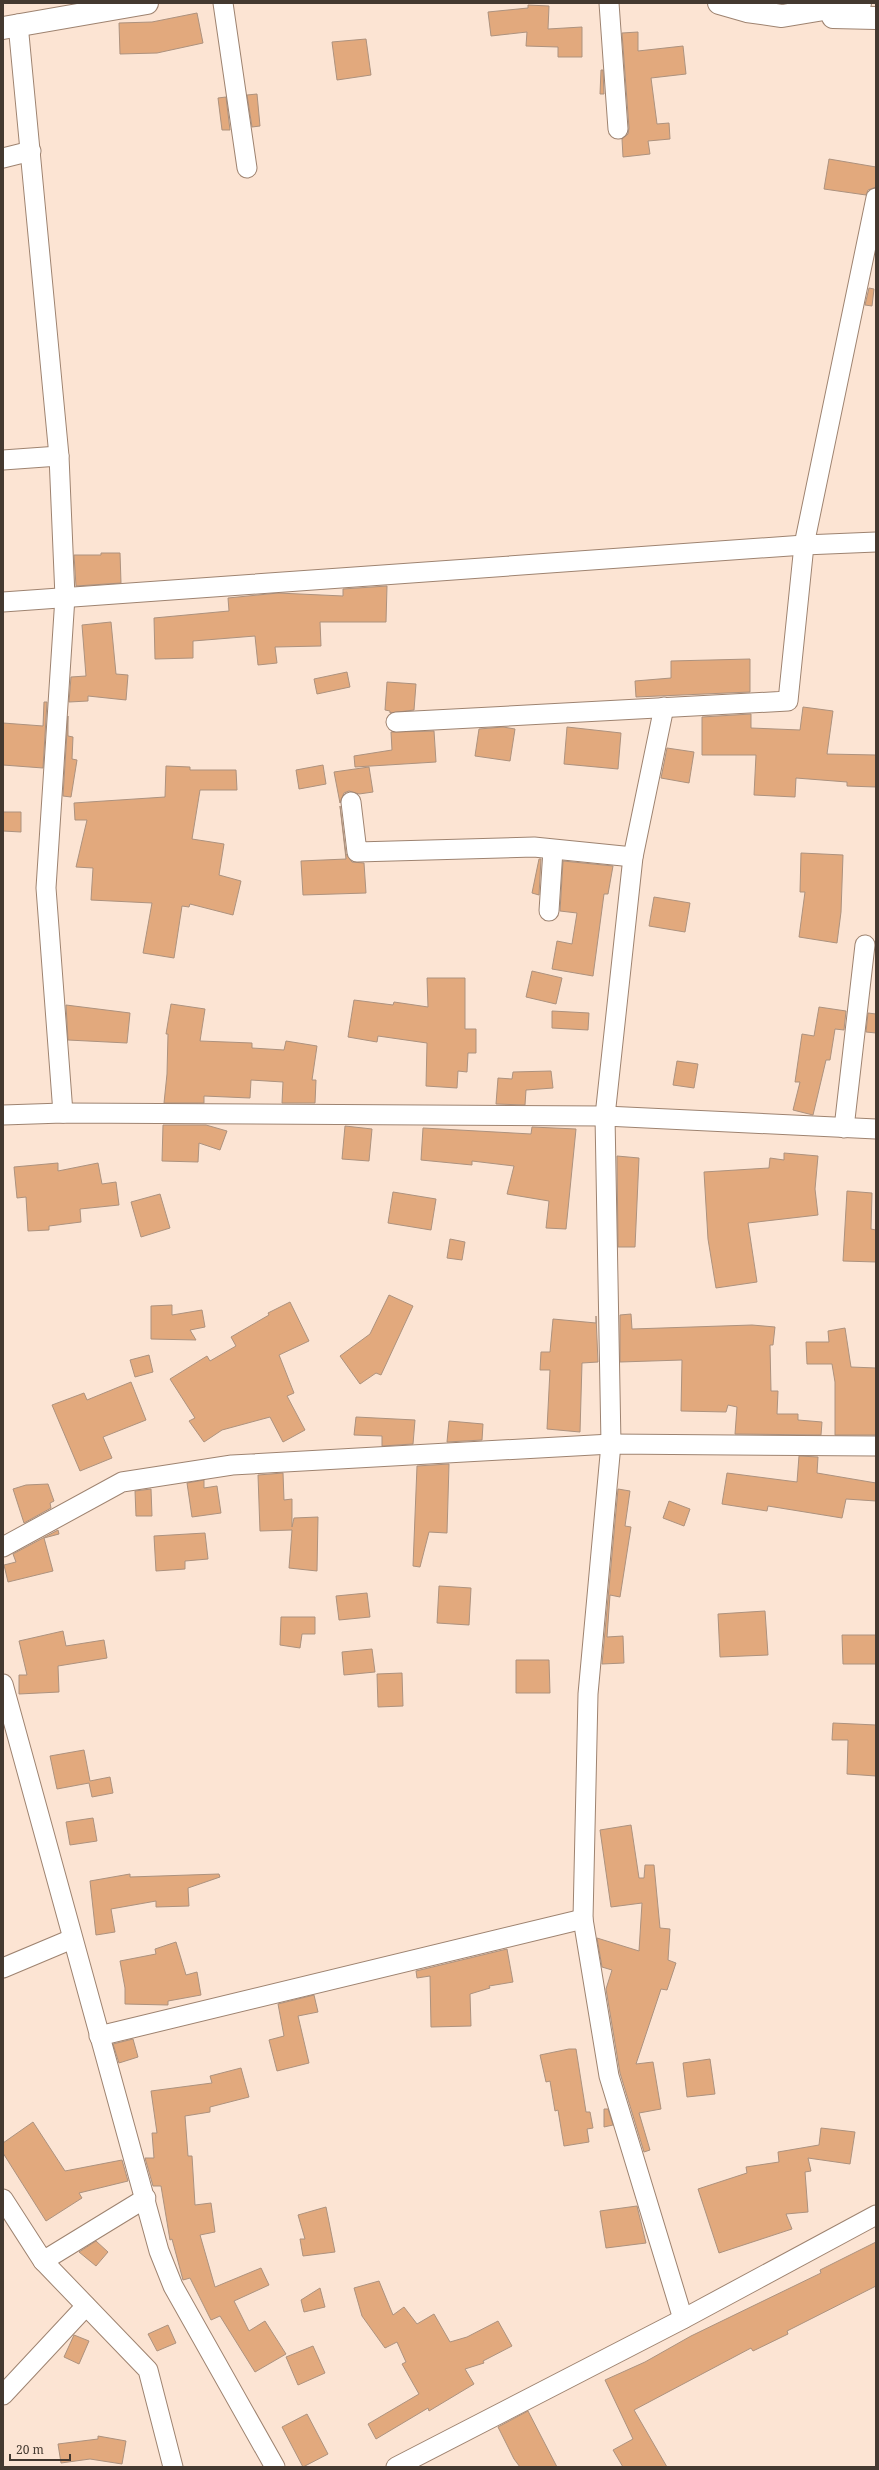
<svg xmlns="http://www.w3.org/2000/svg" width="879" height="2470" font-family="'Noto Serif',serif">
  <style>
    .building { fill: #e2a97d; stroke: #ad927e }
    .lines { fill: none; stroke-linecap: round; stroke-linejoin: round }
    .minor-casing { stroke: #9e8370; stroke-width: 21 }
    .tertiary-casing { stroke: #9e8370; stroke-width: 24 }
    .minor { stroke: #fff; stroke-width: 19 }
    .tertiary { stroke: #fff; stroke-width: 22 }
  </style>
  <rect width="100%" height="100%" fill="#fce4d3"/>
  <!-- building -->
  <g class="building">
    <polygon points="528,5 549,6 548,29 582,27 582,57 558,57 558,47 526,46 527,32 491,36 488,12 528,8"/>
    <polygon points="197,13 203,43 157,53 120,54 119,23 152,22"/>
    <polygon points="638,32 638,51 683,46 686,74 651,78 657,124 669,123 670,139 648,141 650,154 623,157 622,139 628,134 629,128 622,33"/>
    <polygon points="366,39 371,75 337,80 332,42"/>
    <polygon points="601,70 603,70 604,94 600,94"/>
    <polygon points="257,94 260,126 252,127 247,95"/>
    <polygon points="226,97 230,130 222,130 218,98"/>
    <polygon points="829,159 876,167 876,187 868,190 866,195 824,189"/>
    <polygon points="869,288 874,289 872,306 865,305"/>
    <polygon points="101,553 120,553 121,583 76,586 74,555 101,555"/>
    <polygon points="387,586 386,622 320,622 321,646 275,647 277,663 258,665 255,636 193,641 193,658 155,659 154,618 229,611 228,598 278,593 343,596 343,589"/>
    <polygon points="111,622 116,674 128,675 126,700 88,696 88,701 69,702 71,677 86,676 82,625"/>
    <polygon points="750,659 750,692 636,697 635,681 671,678 671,661"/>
    <polygon points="347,672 350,687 317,694 314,679"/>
    <polygon points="387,682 416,684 414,710 390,713 390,711 385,710"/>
    <polygon points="44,702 47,702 43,768 3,765 3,723 43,726"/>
    <polygon points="803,707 833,711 827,754 876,755 876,787 847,786 847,782 796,778 795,797 754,795 756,755 702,755 702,717 751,714 751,728 800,730"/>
    <polygon points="68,716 68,736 73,737 72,759 77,760 71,797 63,796"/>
    <polygon points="503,727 515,729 510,761 475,756 479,729"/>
    <polygon points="567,727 621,733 618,769 564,764"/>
    <polygon points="434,731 436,762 355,767 354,756 392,750 391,732"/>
    <polygon points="667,748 694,752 689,783 661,778"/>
    <polygon points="323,765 326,784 299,789 296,770"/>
    <polygon points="166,766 190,767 190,770 236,770 237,790 200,790 192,839 224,844 219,875 241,881 233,915 190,904 189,907 182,906 174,958 143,953 152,903 91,900 93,868 76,867 87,820 75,820 74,803 165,797"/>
    <polygon points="369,767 373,792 359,794 349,791 344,793 340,803 334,772"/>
    <polygon points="340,806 346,854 352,862 364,863 366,893 303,895 301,861 346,859"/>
    <polygon points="3,812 21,812 21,832 3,831"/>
    <polygon points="801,853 843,855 841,912 837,943 799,937 805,892 800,892"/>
    <polygon points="539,859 541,859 539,895 532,893"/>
    <polygon points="563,861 613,866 608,894 604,894 593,976 552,969 557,941 572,944 577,913 560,911"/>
    <polygon points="654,897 690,903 685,932 649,926"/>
    <polygon points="532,971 562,978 556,1004 526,997"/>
    <polygon points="427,978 465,978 465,1029 476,1029 476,1053 468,1053 467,1072 458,1071 457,1088 426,1086 427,1043 378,1036 377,1042 348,1037 354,1000 393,1005 394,1002 428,1007"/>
    <polygon points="171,1004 205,1009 200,1041 252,1043 252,1048 284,1050 286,1041 317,1046 312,1080 316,1080 315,1103 282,1103 283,1082 251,1080 250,1098 204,1096 204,1103 164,1103 167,1074 168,1034 166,1034"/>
    <polygon points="66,1005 130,1013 127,1043 68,1040"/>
    <polygon points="819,1007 846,1011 844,1030 835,1029 830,1060 826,1060 813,1115 793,1110 800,1082 795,1082 802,1034 814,1036"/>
    <polygon points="552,1011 589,1013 588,1030 552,1028"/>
    <polygon points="868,1013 876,1014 876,1033 866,1032"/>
    <polygon points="677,1061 698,1064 694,1088 673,1085"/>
    <polygon points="551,1071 553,1088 526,1090 525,1105 496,1104 498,1078 512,1079 513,1072"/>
    <polygon points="163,1125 206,1125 227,1131 220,1150 199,1143 198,1162 162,1161"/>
    <polygon points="345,1126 372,1129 369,1161 342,1159"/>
    <polygon points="532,1127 576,1129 566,1229 546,1228 549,1201 507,1194 514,1166 472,1161 472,1165 421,1160 423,1128 531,1134"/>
    <polygon points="784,1153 818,1156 815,1189 818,1215 748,1223 757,1282 716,1288 708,1239 704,1172 769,1168 770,1158 784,1160"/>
    <polygon points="617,1156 639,1158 635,1247 618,1247"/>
    <polygon points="58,1163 58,1171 98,1163 102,1184 116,1182 119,1205 80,1209 81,1222 49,1226 49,1230 28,1231 26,1197 17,1198 14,1167"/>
    <polygon points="847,1191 872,1193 871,1229 876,1230 876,1262 843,1261"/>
    <polygon points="393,1192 436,1199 431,1230 388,1223"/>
    <polygon points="160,1194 170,1228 141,1237 131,1202"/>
    <polygon points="450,1239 465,1242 462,1260 447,1258"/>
    <polygon points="389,1295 413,1306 381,1375 376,1373 360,1384 340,1356 370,1334"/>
    <polygon points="290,1302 309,1341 279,1355 294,1393 287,1396 305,1430 283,1442 270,1417 222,1430 204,1442 189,1421 195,1418 170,1379 207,1356 210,1361 236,1346 231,1337 269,1315 268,1313"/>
    <polygon points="172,1305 172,1315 202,1310 205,1327 190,1330 196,1340 151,1339 151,1306"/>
    <polygon points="631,1314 632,1329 752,1325 775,1327 773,1345 770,1345 771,1391 778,1391 777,1414 798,1414 798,1420 822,1422 821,1435 735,1434 737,1407 728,1405 726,1412 681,1411 682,1360 620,1362 620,1315"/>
    <polygon points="596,1316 598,1362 582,1363 580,1432 547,1429 550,1370 540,1370 541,1352 550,1352 553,1319 596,1323"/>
    <polygon points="845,1328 851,1367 876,1368 876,1435 835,1435 835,1382 832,1364 807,1364 806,1342 829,1342 828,1331"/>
    <polygon points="149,1355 153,1372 135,1377 130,1360"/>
    <polygon points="131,1382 146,1420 103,1437 112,1458 80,1471 52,1405 84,1393 87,1400"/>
    <polygon points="356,1417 415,1420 413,1444 382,1446 382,1436 354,1435"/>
    <polygon points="449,1421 483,1424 482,1440 447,1442"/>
    <polygon points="799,1456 818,1457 817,1473 876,1483 876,1501 846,1499 842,1518 768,1506 767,1511 722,1504 727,1473 797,1482"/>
    <polygon points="449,1464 447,1533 429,1532 420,1567 413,1566 417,1466"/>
    <polygon points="283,1473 284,1500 292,1499 292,1527 294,1518 318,1517 317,1571 289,1568 292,1530 260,1531 258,1475"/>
    <polygon points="204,1480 204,1488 217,1486 221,1513 192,1517 187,1483"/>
    <polygon points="48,1484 54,1501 50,1503 51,1508 24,1523 13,1489 26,1485"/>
    <polygon points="151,1489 152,1516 136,1516 135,1491"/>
    <polygon points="618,1489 630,1491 625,1526 631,1527 620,1597 610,1595 607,1637 623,1636 624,1663 602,1664"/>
    <polygon points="669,1501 690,1509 684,1526 663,1518"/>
    <polygon points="58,1530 59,1534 44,1538 53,1571 8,1582 4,1565 16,1562 13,1554"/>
    <polygon points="205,1533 208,1559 185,1561 185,1569 156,1571 154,1536"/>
    <polygon points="439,1586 471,1588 469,1625 437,1623"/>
    <polygon points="367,1593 370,1617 339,1620 336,1596"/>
    <polygon points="765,1611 768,1655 720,1657 718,1614"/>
    <polygon points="281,1617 315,1617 315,1634 302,1634 300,1648 280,1645"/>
    <polygon points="63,1631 66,1646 104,1640 107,1658 58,1666 59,1692 19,1694 19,1675 27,1675 19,1641"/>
    <polygon points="842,1635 876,1635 876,1664 843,1664"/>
    <polygon points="372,1649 375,1672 344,1675 342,1652"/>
    <polygon points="516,1660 549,1660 550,1693 516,1693"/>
    <polygon points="402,1673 403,1706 378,1707 377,1674"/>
    <polygon points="833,1723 876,1725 876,1776 847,1774 848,1740 832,1740"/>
    <polygon points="84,1750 90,1781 110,1777 113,1793 92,1797 89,1783 57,1789 50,1756"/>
    <polygon points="93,1818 97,1841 70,1845 66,1822"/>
    <polygon points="631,1825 639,1878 644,1878 645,1865 654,1865 660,1928 670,1929 668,1960 676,1963 667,1990 661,1989 636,2064 653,2062 661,2109 639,2113 650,2150 644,2152 620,2073 606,1989 612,1970 602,1967 597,1938 639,1951 642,1903 611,1907 600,1830"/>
    <polygon points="130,1874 130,1877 219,1874 220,1877 188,1888 189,1906 156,1907 156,1901 111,1909 115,1932 96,1935 90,1881"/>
    <polygon points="176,1942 186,1975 197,1972 201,1995 168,2001 168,2005 125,2004 125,1988 120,1961 156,1954 155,1949"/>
    <polygon points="507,1949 513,1982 489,1986 490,1988 470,1994 471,2026 431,2027 430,1976 417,1978 416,1971"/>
    <polygon points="314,1995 318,2012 298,2016 309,2063 277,2071 269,2040 284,2036 278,2004"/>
    <polygon points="133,2039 138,2057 119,2063 113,2044"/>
    <polygon points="569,2049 576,2049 586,2112 590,2112 593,2128 587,2129 589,2142 564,2146 558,2110 555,2111 550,2081 546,2082 540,2055"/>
    <polygon points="710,2059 715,2094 687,2097 683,2063"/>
    <polygon points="241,2068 249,2097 210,2107 210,2112 185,2116 188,2156 192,2156 195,2205 211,2203 215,2232 200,2235 215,2287 261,2268 269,2285 234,2301 249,2331 265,2321 286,2354 255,2372 220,2316 211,2320 190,2278 183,2280 172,2239 170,2240 161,2186 153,2186 145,2158 154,2158 152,2133 157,2133 151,2091 212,2083 210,2076"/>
    <polygon points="604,2109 608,2109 613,2125 604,2127"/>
    <polygon points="33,2122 65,2171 122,2160 128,2181 79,2193 82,2198 46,2221 3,2153 3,2143"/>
    <polygon points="821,2128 855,2132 850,2164 808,2158 811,2171 805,2172 808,2212 786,2214 792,2229 719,2253 698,2189 747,2173 746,2167 779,2162 778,2152 819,2145"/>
    <polygon points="637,2206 646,2243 606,2248 600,2211"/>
    <polygon points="326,2207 335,2252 303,2256 300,2239 305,2239 298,2215"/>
    <polygon points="96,2241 108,2252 96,2266 79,2252"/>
    <polygon points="876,2242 876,2286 787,2331 788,2334 753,2351 751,2348 634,2410 667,2467 623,2467 613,2450 633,2439 605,2380 645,2362 691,2336 821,2273 820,2270"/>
    <polygon points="379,2281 393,2315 404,2307 417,2324 434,2314 450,2342 467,2337 498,2321 512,2346 483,2361 484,2363 465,2369 474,2384 429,2411 428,2408 376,2439 368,2424 419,2394 402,2364 406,2362 397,2342 385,2348 362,2316 354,2288"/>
    <polygon points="320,2288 325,2307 304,2312 301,2300"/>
    <polygon points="168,2325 176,2343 157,2351 148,2334"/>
    <polygon points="74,2335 89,2341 79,2364 64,2357"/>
    <polygon points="313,2346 325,2373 298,2385 286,2357"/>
    <polygon points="528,2411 557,2467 520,2467 514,2459 498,2427"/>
    <polygon points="307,2414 328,2454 303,2467 282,2427"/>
    <polygon points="98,2436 126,2441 122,2464 90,2459 61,2463 58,2444 98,2439"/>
  </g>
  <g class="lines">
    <defs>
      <g id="minor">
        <polyline points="223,3 247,168"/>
        <polyline points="609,3 618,129"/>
        <polyline points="18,24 59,456 65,597 46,888 63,1113"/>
        <polyline points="3,158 31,151"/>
        <polyline points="3,460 59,456"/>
        <polyline points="3,602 804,545 876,542"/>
        <polyline points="664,707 633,857 605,1116 611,1444 588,1694 583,1919 609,2076 683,2319"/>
        <polyline points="396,722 788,701 804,545 876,198"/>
        <polyline points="351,802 357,852 534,847 633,857"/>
        <polyline points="549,911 553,850"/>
        <polyline points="3,1115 63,1113 605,1116 876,1129"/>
        <polyline points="844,1128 865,945"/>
        <polyline points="3,1547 122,1482 232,1465 611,1444 876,1446"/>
        <polyline points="3,1684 159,2251 173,2286 275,2467"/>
        <polyline points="3,1968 72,1939"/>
        <polyline points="99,2036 583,1919"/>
        <polyline points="3,2199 43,2261 148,2370 173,2467"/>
        <polyline points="43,2261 146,2198"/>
        <polyline points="3,2395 86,2306"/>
        <polyline points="396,2467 683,2319 876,2215"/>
      </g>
      <g id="tertiary">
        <polyline points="719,3 747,11 782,16 860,3"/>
        <polyline points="833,17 876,18"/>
        <polyline points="3,28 147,3"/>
      </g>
    </defs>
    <!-- minor casing -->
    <use href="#minor" class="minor-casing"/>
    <!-- tertiary casing -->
    <use href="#tertiary" class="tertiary-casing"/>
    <!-- minor -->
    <use href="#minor" class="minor"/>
    <!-- tertiary -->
    <use href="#tertiary" class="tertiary"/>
  </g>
  <!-- border -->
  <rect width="879" height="2470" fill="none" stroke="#443930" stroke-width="8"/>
  <!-- scale -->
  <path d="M10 2454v6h60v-6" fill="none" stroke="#443930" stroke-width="2"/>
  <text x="16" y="2454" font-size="12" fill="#443930" stroke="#fce4d3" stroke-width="3" paint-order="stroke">20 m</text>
</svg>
